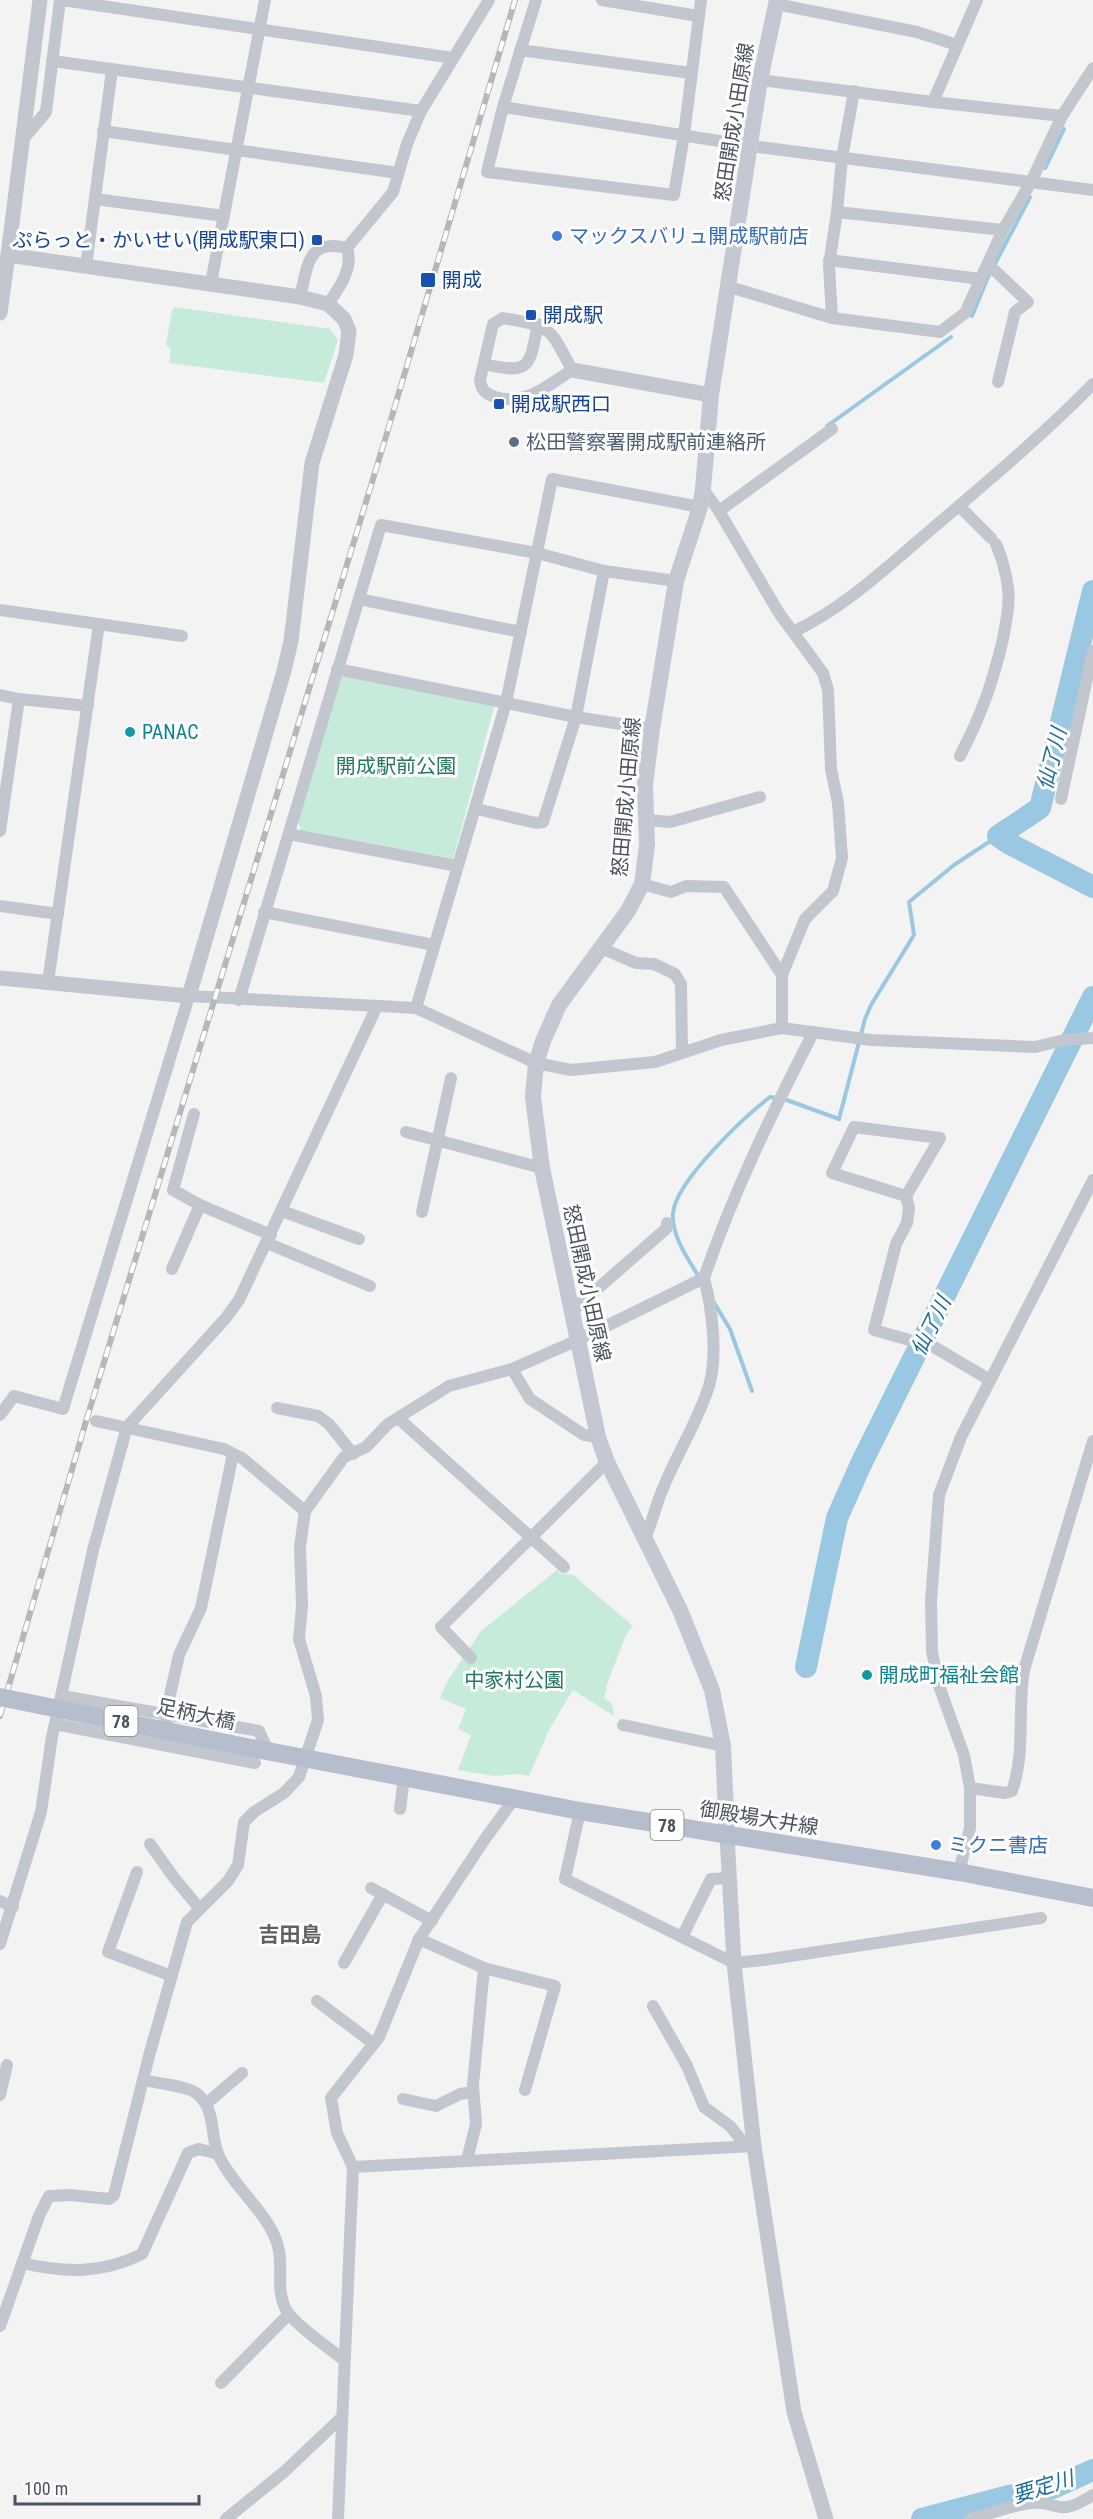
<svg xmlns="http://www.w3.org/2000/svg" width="1093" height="2519" font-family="'Roboto Condensed','Noto Sans JP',sans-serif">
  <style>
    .green { fill: #c7ebdb }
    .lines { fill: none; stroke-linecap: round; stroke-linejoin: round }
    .stream { stroke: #9ac7e2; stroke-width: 4 }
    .river { stroke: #9ac7e2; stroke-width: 22 }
    .minor { stroke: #c2c7cf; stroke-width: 12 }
    .tertiary { stroke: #c2c7cf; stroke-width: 15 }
    .secondary { stroke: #c3c8d3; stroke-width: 16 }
    .primary { stroke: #b6bdcd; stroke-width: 18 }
    .rail-casing { stroke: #b5b7bb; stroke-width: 6 }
    .rail { stroke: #fff; stroke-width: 4; stroke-dasharray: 11; stroke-linecap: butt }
    .primary-bridge { stroke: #b6bdcd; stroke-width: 18 }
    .shop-dot { fill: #3f7fe0; stroke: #fff; stroke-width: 2 }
    .transit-dot { fill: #1a4fb4; stroke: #fff; stroke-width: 2 }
    .service-dot { fill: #5c6f8a; stroke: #fff; stroke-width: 2 }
    .culture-dot { fill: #0f9aa8; stroke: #fff; stroke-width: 2 }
    .labels { text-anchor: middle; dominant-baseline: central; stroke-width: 6; stroke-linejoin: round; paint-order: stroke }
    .shield { fill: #fff; stroke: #82868e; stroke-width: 1.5 }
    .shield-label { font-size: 18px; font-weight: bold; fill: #4c525e }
    .street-label { font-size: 20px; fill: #4c525e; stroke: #fff }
    .shop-label { font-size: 20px; fill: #366cbe; stroke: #fff; text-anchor: start }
    .transit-label { font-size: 20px; fill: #164399; stroke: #fff; text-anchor: start }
    .service-label { font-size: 20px; fill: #4e5e75; stroke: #fff; text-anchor: start }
    .culture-label { font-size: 20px; fill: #0d838f; stroke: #fff; text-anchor: start }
    .park-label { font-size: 20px; fill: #24785c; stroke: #fff }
    .water-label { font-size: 21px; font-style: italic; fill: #1f6d9e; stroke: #fff }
    .neighbourhood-label { font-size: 21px; font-weight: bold; fill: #5f6166; stroke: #fff }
  </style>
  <rect width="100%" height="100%" fill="#f4f3f3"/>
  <!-- green -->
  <g class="green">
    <polygon points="175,307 330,329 338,340 324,383 169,363 171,350 166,345 172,310"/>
    <polygon points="338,675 495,704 453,859 301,830 297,820"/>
    <polygon points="558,1569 559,1573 573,1575 633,1626 626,1635 606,1687 607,1688 604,1698 612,1704 614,1716 573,1690 550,1728 529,1776 519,1774 494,1776 458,1770 471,1735 458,1729 466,1709 440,1698 448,1680 481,1631"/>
  </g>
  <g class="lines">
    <!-- stream -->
    <g class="stream">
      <polyline points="1045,168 1064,129"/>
      <polyline points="972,316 988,277 1030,197"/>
      <polyline points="827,426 951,337"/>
      <polyline points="784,1099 839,1119 865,1019 871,1005 914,935 909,902 954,865 998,836"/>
      <path d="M699 1277C688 1259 671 1235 673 1213 676 1181 744 1117 770 1097L776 1098"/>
      <polyline points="713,1301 730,1329 752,1391"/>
    </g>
    <!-- river -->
    <g class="river">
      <polyline points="1093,591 1040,808 998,836 1010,844 1093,887"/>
      <polyline points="806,1667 837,1518 861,1464 1093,997"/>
      <polyline points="922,2519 1009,2496 1053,2488 1093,2470"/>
    </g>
    <!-- minor -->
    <g class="minor">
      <polyline points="62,0 453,58"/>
      <polyline points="536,0 503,107 487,172 674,195 684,135 701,0"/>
      <polyline points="602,0 698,16"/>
      <polyline points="776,4 917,32 957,45"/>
      <polyline points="520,50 691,73"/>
      <polyline points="52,61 421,111"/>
      <polyline points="760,80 933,102 977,0"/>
      <polyline points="933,102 1062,116"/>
      <polyline points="503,107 751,146 1093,190"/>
      <polyline points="103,131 398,173"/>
      <polyline points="24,138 46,112 60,0"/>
      <polyline points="95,199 224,216"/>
      <polyline points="837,212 1003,230"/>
      <polyline points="347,248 393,192 407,144 421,111 489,0"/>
      <polyline points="829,260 981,279"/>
      <polyline points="988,264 1028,302 1015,312 998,382"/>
      <polyline points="86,266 112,70"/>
      <polyline points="211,283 265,0"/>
      <polyline points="730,287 832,318 940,332 965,313 1003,230 1031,182 1062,116 1093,68"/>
      <path d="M300 297C308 266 307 238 347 248 354 268 339 288 328 304"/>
      <path d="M503 318C552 327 549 326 572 370 547 386 526 406 495 397 486 394 481 390 480 380L493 324Z"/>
      <polyline points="832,318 829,265 837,212 842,158 854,91"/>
      <path d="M484 364C531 375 529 367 538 324"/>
      <polyline points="703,489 719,511 779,613 823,673 828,690 831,769 838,803 842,858 833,891 805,919 782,975 782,1028"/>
      <polyline points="959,506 991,538"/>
      <polyline points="719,511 832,429"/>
      <polyline points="359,599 521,632"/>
      <polyline points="0,610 182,636"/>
      <path d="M795 631C847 606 889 565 933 528 988 481 1043 435 1093 384"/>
      <polyline points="337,669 576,717 652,729"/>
      <polyline points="0,695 19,699"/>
      <path d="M960 756C982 713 992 685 1003 639 1006 622 1010 605 1008 588 1006 572 1002 558 996 544"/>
      <polyline points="1061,799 1093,651"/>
      <polyline points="477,809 536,823 543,822 576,717 604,571"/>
      <polyline points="648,820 670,822 760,797"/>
      <polyline points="0,831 19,699 88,706"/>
      <polyline points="289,834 457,866"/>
      <polyline points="642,884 671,892 686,886 724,887 782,975"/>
      <polyline points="0,906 58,914"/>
      <polyline points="264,912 434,945"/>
      <polyline points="601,948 636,963 654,964 675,974 681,984 682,1052"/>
      <polyline points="48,982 99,624"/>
      <polyline points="239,1000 381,525 537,553 604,571 676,581"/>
      <polyline points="416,1008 506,703 552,479 700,507"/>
      <polyline points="194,1114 173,1190 200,1205 271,1235"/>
      <polyline points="406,1132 542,1168"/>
      <polyline points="906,1196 832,1173 854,1127 940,1138 906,1196 909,1208 907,1223 896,1244 874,1330 934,1347 990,1380"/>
      <polyline points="282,1211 359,1239"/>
      <polyline points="422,1212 451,1078"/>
      <polyline points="267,1243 370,1286"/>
      <polyline points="172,1269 200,1205"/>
      <polyline points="572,1311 667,1228 667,1223"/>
      <polyline points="512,1369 530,1399 584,1435 598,1437"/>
      <polyline points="277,1408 318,1416 329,1424 353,1454"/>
      <polyline points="0,1415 14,1396 63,1409 189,996 416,1008 536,1063 571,1070 655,1062 721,1040 782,1028 871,1040 1035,1047 1064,1040 1093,1038"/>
      <polyline points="398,1418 564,1567"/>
      <polyline points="96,1421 224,1449 242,1458 305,1511"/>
      <path d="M645 1538C653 1521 656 1503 664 1486 678 1452 698 1421 709 1386 718 1355 712 1308 704 1278"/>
      <polyline points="471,1658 441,1627 607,1462"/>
      <polyline points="62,1696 259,1731 268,1751"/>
      <polyline points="55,1724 255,1763"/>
      <polyline points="623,1725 723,1746"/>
      <polyline points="168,1746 166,1713 179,1655 201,1608 233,1454"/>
      <path d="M970 1788 1005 1793 1012 1791C1026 1752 1017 1711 1024 1670L1093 1441"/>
      <polyline points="514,1799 485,1839 419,1939 484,1968 555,1986 525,2090"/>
      <polyline points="400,1809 404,1777"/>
      <polyline points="580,1811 565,1879 734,1963 764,1960 1041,1918"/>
      <polyline points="150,1844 175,1879 200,1909"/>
      <polyline points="137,1872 108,1952 172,1976"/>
      <polyline points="959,1872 970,1828 970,1788 964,1755 938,1683 932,1651 931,1601 939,1495 961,1437 1093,1180"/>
      <polyline points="371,1888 432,1921"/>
      <polyline points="0,1901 13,1907"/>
      <polyline points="683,1935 711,1879 730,1878"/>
      <polyline points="0,1944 41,1812 52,1737 93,1550 127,1427 225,1319 239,1300 377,1006"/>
      <polyline points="344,1963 383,1894"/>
      <polyline points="317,2001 374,2044"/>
      <polyline points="653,2006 687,2066 704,2107 730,2126 746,2146"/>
      <path d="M143 2080C156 2083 187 2086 196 2093 217 2109 209 2134 219 2156 234 2189 273 2216 279 2251 283 2272 275 2293 288 2313 298 2327 329 2348 344 2360"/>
      <polyline points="0,2095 7,2065"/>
      <polyline points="403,2099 436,2106 460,2094 473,2092"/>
      <polyline points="206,2104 242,2073"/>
      <polyline points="467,2160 476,2124 473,2085 484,1968"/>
      <polyline points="353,2167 337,2133 331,2098 379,2037 419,1939"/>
      <path d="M22 2263C65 2273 102 2274 142 2254L188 2153 199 2149 218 2154"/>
      <path d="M0 2326 39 2216 49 2196 70 2195 109 2199 114 2195 149 2056 187 1922 228 1881 238 1865 244 1822 254 1812 284 1793 299 1777 318 1720 316 1696 299 1639 302 1606 300 1547 305 1511 344 1457 366 1447 388 1424 449 1386 512 1369 578 1340 704 1278C733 1193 772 1113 813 1033"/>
      <polyline points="221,2383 289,2314"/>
      <polyline points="226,2519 284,2472 342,2417"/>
      <polyline points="338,2519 353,2167 754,2146"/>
      <path d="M970 2519C989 2514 1010 2506 1030 2503 1061 2500 1055 2519 1093 2495"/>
    </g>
    <!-- tertiary -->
    <g class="tertiary">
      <polyline points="8,255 40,0"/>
      <polyline points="0,313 8,255 300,297 328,304 344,319 349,331 346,355 312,463 291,641 284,671 189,996 0,978"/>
      <polyline points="572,370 711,395"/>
      <polyline points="727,1835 734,1963 754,2146 794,2412 826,2519"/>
    </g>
    <!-- secondary -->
    <polyline class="secondary" points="727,1835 723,1746 712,1690 680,1610 607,1462 598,1437 542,1168 533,1097 536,1063 543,1041 559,1005 628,911 642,884 647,845 645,784 652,729 676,581 700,507 703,489 711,395 760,80 777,0"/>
    <!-- primary -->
    <polyline class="primary" points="241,1746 580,1811 959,1872 1093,1898"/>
    <defs>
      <polyline id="rail" points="0,1716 87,1418 387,433 515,0"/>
    </defs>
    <!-- rail casing -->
    <use href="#rail" class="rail-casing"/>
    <!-- rail -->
    <use href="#rail" class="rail"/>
    <!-- primary-bridge -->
    <polyline class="primary-bridge" points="0,1697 241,1746"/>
  </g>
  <!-- markers -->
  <g class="shop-dot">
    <circle cx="557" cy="236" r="6"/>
    <circle cx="936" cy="1845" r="6"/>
  </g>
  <g class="transit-dot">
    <rect x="311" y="234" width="12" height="12" rx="3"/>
    <rect x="420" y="272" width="16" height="16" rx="3"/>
    <rect x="525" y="309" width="12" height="12" rx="3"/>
    <rect x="493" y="398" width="12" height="12" rx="3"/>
  </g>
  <circle class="service-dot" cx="514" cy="442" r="6"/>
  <g class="culture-dot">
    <circle cx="130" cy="732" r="6"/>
    <circle cx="867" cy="1675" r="6"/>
  </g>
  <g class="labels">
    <!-- shield labels -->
    <g class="shield">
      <rect x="104.5" y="1706" width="33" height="30" rx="4.5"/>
      <rect x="650.5" y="1810" width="33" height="30" rx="4.5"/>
    </g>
    <g class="shield-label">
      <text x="121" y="1721">78</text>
      <text x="667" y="1825">78</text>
    </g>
    <!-- street labels -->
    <g class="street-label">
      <text transform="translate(734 122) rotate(-81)">怒田開成小田原線</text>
      <text transform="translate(626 797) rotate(-85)">怒田開成小田原線</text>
      <text transform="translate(587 1283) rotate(78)">怒田開成小田原線</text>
      <text transform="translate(196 1714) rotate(12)">足柄大橋</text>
      <text transform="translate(759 1818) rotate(9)">御殿場大井線</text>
    </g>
    <!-- shop labels -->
    <g class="shop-label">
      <text x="569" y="236">マックスバリュ開成駅前店</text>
      <text x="948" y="1845">ミクニ書店</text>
    </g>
    <!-- transit labels -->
    <g class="transit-label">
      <text x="305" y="240" text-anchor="end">ぷらっと・かいせい(開成駅東口)</text>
      <text x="442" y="280">開成</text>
      <text x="543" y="315">開成駅</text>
      <text x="511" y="404">開成駅西口</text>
    </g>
    <!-- service labels -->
    <g class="service-label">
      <text x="526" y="442">松田警察署開成駅前連絡所</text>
    </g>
    <!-- culture labels -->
    <g class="culture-label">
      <text x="142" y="732">PANAC</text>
      <text x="879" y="1675">開成町福祉会館</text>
    </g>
    <!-- park labels -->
    <g class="park-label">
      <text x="396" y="766">開成駅前公園</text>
      <text x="514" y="1680">中家村公園</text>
    </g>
    <!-- water labels -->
    <g class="water-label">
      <text transform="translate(1052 759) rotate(-76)">仙了川</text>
      <text transform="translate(931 1326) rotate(-64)">仙了川</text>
      <text transform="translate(1043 2487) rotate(-17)">要定川</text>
    </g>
    <!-- neighbourhood labels -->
    <g class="neighbourhood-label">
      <text x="290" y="1935">吉田島</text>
    </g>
  </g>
  <!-- scale -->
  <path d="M15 2495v9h184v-9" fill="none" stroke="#4c525e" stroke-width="3"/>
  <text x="24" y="2495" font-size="18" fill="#4c525e" stroke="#ffffff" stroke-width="4.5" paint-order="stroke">100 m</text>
</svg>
